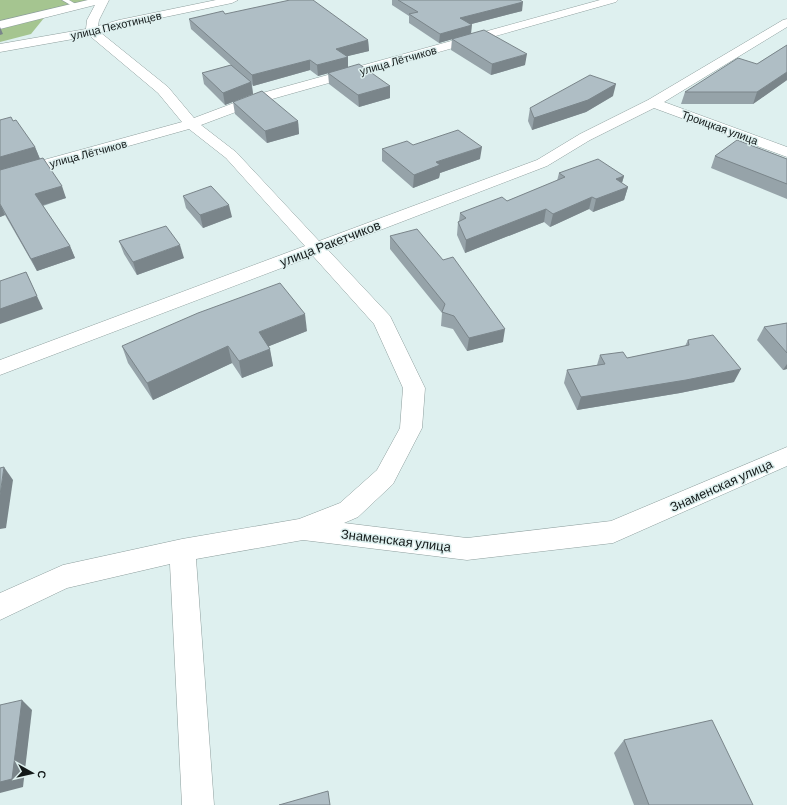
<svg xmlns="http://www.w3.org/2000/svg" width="787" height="805" font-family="Barlow,sans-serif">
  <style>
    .green { fill: #a5c590 }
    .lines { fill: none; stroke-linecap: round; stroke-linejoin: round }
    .lane-casing { stroke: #8e9f9e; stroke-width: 1 }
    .street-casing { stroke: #8e9f9e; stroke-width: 1 }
    .lane { fill: #fff; fill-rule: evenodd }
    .street { fill: #fff; fill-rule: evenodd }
    .wall { fill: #96a3a9 }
    .shaded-wall { fill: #7a858a }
    .building { fill: #afbec5; stroke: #7a858a }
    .labels { text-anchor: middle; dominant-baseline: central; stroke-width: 3; stroke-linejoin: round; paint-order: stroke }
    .far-street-label { font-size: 11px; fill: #131919; stroke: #def0ef }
    .street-label { font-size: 13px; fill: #131919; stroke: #def0ef }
  </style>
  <rect width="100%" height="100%" fill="#def0ef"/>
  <!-- green -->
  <polygon class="green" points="0,0 89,0 44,18 31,34 0,42"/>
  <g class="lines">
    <defs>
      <polygon id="lane" points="62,0 69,0 79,6 74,7"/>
      <polygon id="street" points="88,0 109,0 99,20 98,26 119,20 216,0 238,0 232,3 122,26 101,33 168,87 194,118 255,95 600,0 618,0 616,2 265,101 201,125 236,152 319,241 537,160 580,134 648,100 783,20 787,19 787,27 664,102 787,147 787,157 654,108 590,140 547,166 328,250 390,316 425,388 422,428 393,484 358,517 344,523 467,538 611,521 787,447 787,466 613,543 467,560 303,540 196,559 214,805 182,805 170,564 67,588 0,620 0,593 63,565 182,539 299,519 340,503 377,470 400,428 403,388 374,324 313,256 0,375 0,360 305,246 226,158 189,129 0,182 0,172 182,122 158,93 90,36 0,52 0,44 86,29 87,20 95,5 0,29 0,21"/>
    </defs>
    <!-- lane casing -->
    <use href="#lane" class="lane-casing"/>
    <!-- street casing -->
    <use href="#street" class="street-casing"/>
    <!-- lane -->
    <use href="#lane" class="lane"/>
    <!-- street -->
    <use href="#street" class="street"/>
  </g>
  <!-- wall -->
  <g class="wall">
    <polygon points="392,0 520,0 522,11 471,24 471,33 525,65 491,75 451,50 452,39 439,43 409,23 409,16 392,5"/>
    <polygon points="225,14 368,40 369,51 347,56 348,57 348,67 390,86 390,98 359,107 329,84 328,73 318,76 310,70 253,86 252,84 253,94 225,105 204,84 202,73 231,65 191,29 189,19"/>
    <polygon points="787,45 787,80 753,104 681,104 685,92 757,64"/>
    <polygon points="613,96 586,112 532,130 528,121 530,108"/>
    <polygon points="233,102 298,121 299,134 267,143 235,114"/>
    <polygon points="0,120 13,121 35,147 40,159 66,198 43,206 70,246 75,258 37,271 5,215 0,217"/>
    <polygon points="413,145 480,159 440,173 439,178 413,188 382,161 382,149"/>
    <polygon points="715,156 787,159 787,199 711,168"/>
    <polygon points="559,173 624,176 622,183 628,187 624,200 593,212 589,209 550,227 544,222 465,253 457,235 458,222 459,221 460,213 507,201 557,181"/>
    <polygon points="183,196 232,217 203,228 186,208"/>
    <polygon points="390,236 503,342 467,351 453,329 441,326 442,313 390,249"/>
    <polygon points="119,241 184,258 137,275 124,254"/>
    <polygon points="787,323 787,369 783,370 757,340 764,327"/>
    <polygon points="307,331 269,346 273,366 242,378 232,363 153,400 128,363 122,346"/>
    <polygon points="688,340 734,382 680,393 577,410 564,383 567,370 597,365 600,355 627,358 685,346"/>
    <polygon points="624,740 753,805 634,805 614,753"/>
  </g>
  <!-- shaded-wall -->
  <g class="shaded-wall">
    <polygon points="523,2 522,11 460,27 460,18"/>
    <polygon points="472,25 471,34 439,43 440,34"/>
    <polygon points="0,27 3,34 0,35"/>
    <polygon points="368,40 369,51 336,59 336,49"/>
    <polygon points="527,54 525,65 491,75 492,64"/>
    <polygon points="348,57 348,68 318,76 317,65"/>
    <polygon points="310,60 310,70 253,86 252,75"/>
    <polygon points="787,72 787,80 753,104 757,92"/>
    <polygon points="251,82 253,94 225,105 223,93"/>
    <polygon points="616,84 613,96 586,112 532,130 534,118"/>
    <polygon points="390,86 390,98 359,107 358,95"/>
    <polygon points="298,121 299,134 267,143 265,131"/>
    <polygon points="35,147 40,159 0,170 0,157"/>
    <polygon points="482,147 480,159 440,173 439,178 413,188 414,175 436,162"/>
    <polygon points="624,176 620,189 616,179"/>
    <polygon points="62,186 66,198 40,206 35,194"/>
    <polygon points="628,187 624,200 593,212 596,199"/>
    <polygon points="592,197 589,209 550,227 553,214"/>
    <polygon points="0,204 5,215 0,217"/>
    <polygon points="229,205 232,217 203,228 200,215"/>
    <polygon points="546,209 544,222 465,253 466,240"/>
    <polygon points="180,245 184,258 137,275 133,262"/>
    <polygon points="70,246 75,258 37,271 31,259"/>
    <polygon points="26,272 43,309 0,324 0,309"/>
    <polygon points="305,314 307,331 262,349 259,332"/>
    <polygon points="505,329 503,342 467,351 469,338"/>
    <polygon points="228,346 232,363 153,400 147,383"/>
    <polygon points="270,349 273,366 242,378 239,361"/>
    <polygon points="787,364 787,369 783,370"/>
    <polygon points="741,369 734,382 680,393 577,410 581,397"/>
    <polygon points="4,467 13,480 6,528 0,529 0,495"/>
    <polygon points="22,700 32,710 23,787 0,793 0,782"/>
  </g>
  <!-- building -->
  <g class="building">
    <polygon points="290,0 313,0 368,40 336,49 348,57 317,65 310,60 252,75 189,19 223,11 225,14"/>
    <polygon points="398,0 520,0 523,2 460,18 472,25 440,34 409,14 418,12"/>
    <polygon points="484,30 527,54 492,64 452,39"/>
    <polygon points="787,45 787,72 757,92 685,92 738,58 757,64"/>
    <polygon points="359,64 390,86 358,95 328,73"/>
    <polygon points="231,65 251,82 223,93 202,73"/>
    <polygon points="590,75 616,84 588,100 534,118 530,108"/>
    <polygon points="262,91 298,121 265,131 233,102"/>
    <polygon points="11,117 13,121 16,120 35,147 0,157 0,120"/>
    <polygon points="458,130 482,147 436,162 440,165 414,175 382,149 407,141 413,145"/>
    <polygon points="737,140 787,159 787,184 715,156"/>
    <polygon points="43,158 62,186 35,194 70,246 31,259 0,204 0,170"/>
    <polygon points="598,159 624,176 616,179 628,187 596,199 592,197 553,214 546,209 466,240 458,222 466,218 460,213 502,197 507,201 565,177 559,173"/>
    <polygon points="211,186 229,205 200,215 183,196"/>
    <polygon points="166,226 180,245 133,262 119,241"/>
    <polygon points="417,229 443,260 453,257 505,329 469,338 454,316 442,312 445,304 390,236"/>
    <polygon points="26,272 37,296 0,309 0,281"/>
    <polygon points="280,283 305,314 259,332 270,349 239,361 228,346 147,383 122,346 198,313"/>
    <polygon points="787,323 787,353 764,327"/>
    <polygon points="713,335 741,369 686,380 581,397 567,370 605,364 600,355 623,352 627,358 689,345 688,340"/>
    <polygon points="4,467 0,495 0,468"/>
    <polygon points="22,700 12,779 0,782 0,705"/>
    <polygon points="712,720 753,805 649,805 624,740"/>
    <polygon points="328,791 330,805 279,805"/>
  </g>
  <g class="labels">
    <!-- far-street labels -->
    <g class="far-street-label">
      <text transform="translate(116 25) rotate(-13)">улица Пехотинцев</text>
      <text transform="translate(398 60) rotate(-16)">улица Лётчиков</text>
      <text transform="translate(720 127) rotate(20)">Троицкая улица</text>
      <text transform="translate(88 153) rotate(-15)">улица Лётчиков</text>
    </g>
    <!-- street labels -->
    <g class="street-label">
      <text transform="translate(330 243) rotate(-21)">улица Ракетчиков</text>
      <text transform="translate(721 485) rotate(-24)">Знаменская улица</text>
      <text transform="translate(396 540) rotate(7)">Знаменская улица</text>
    </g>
  </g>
  <!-- north arrow -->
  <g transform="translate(32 773) rotate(98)" stroke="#def0ef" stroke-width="3" paint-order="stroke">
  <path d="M0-3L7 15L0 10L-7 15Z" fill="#131919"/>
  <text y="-6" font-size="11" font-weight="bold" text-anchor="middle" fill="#131919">С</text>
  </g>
</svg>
